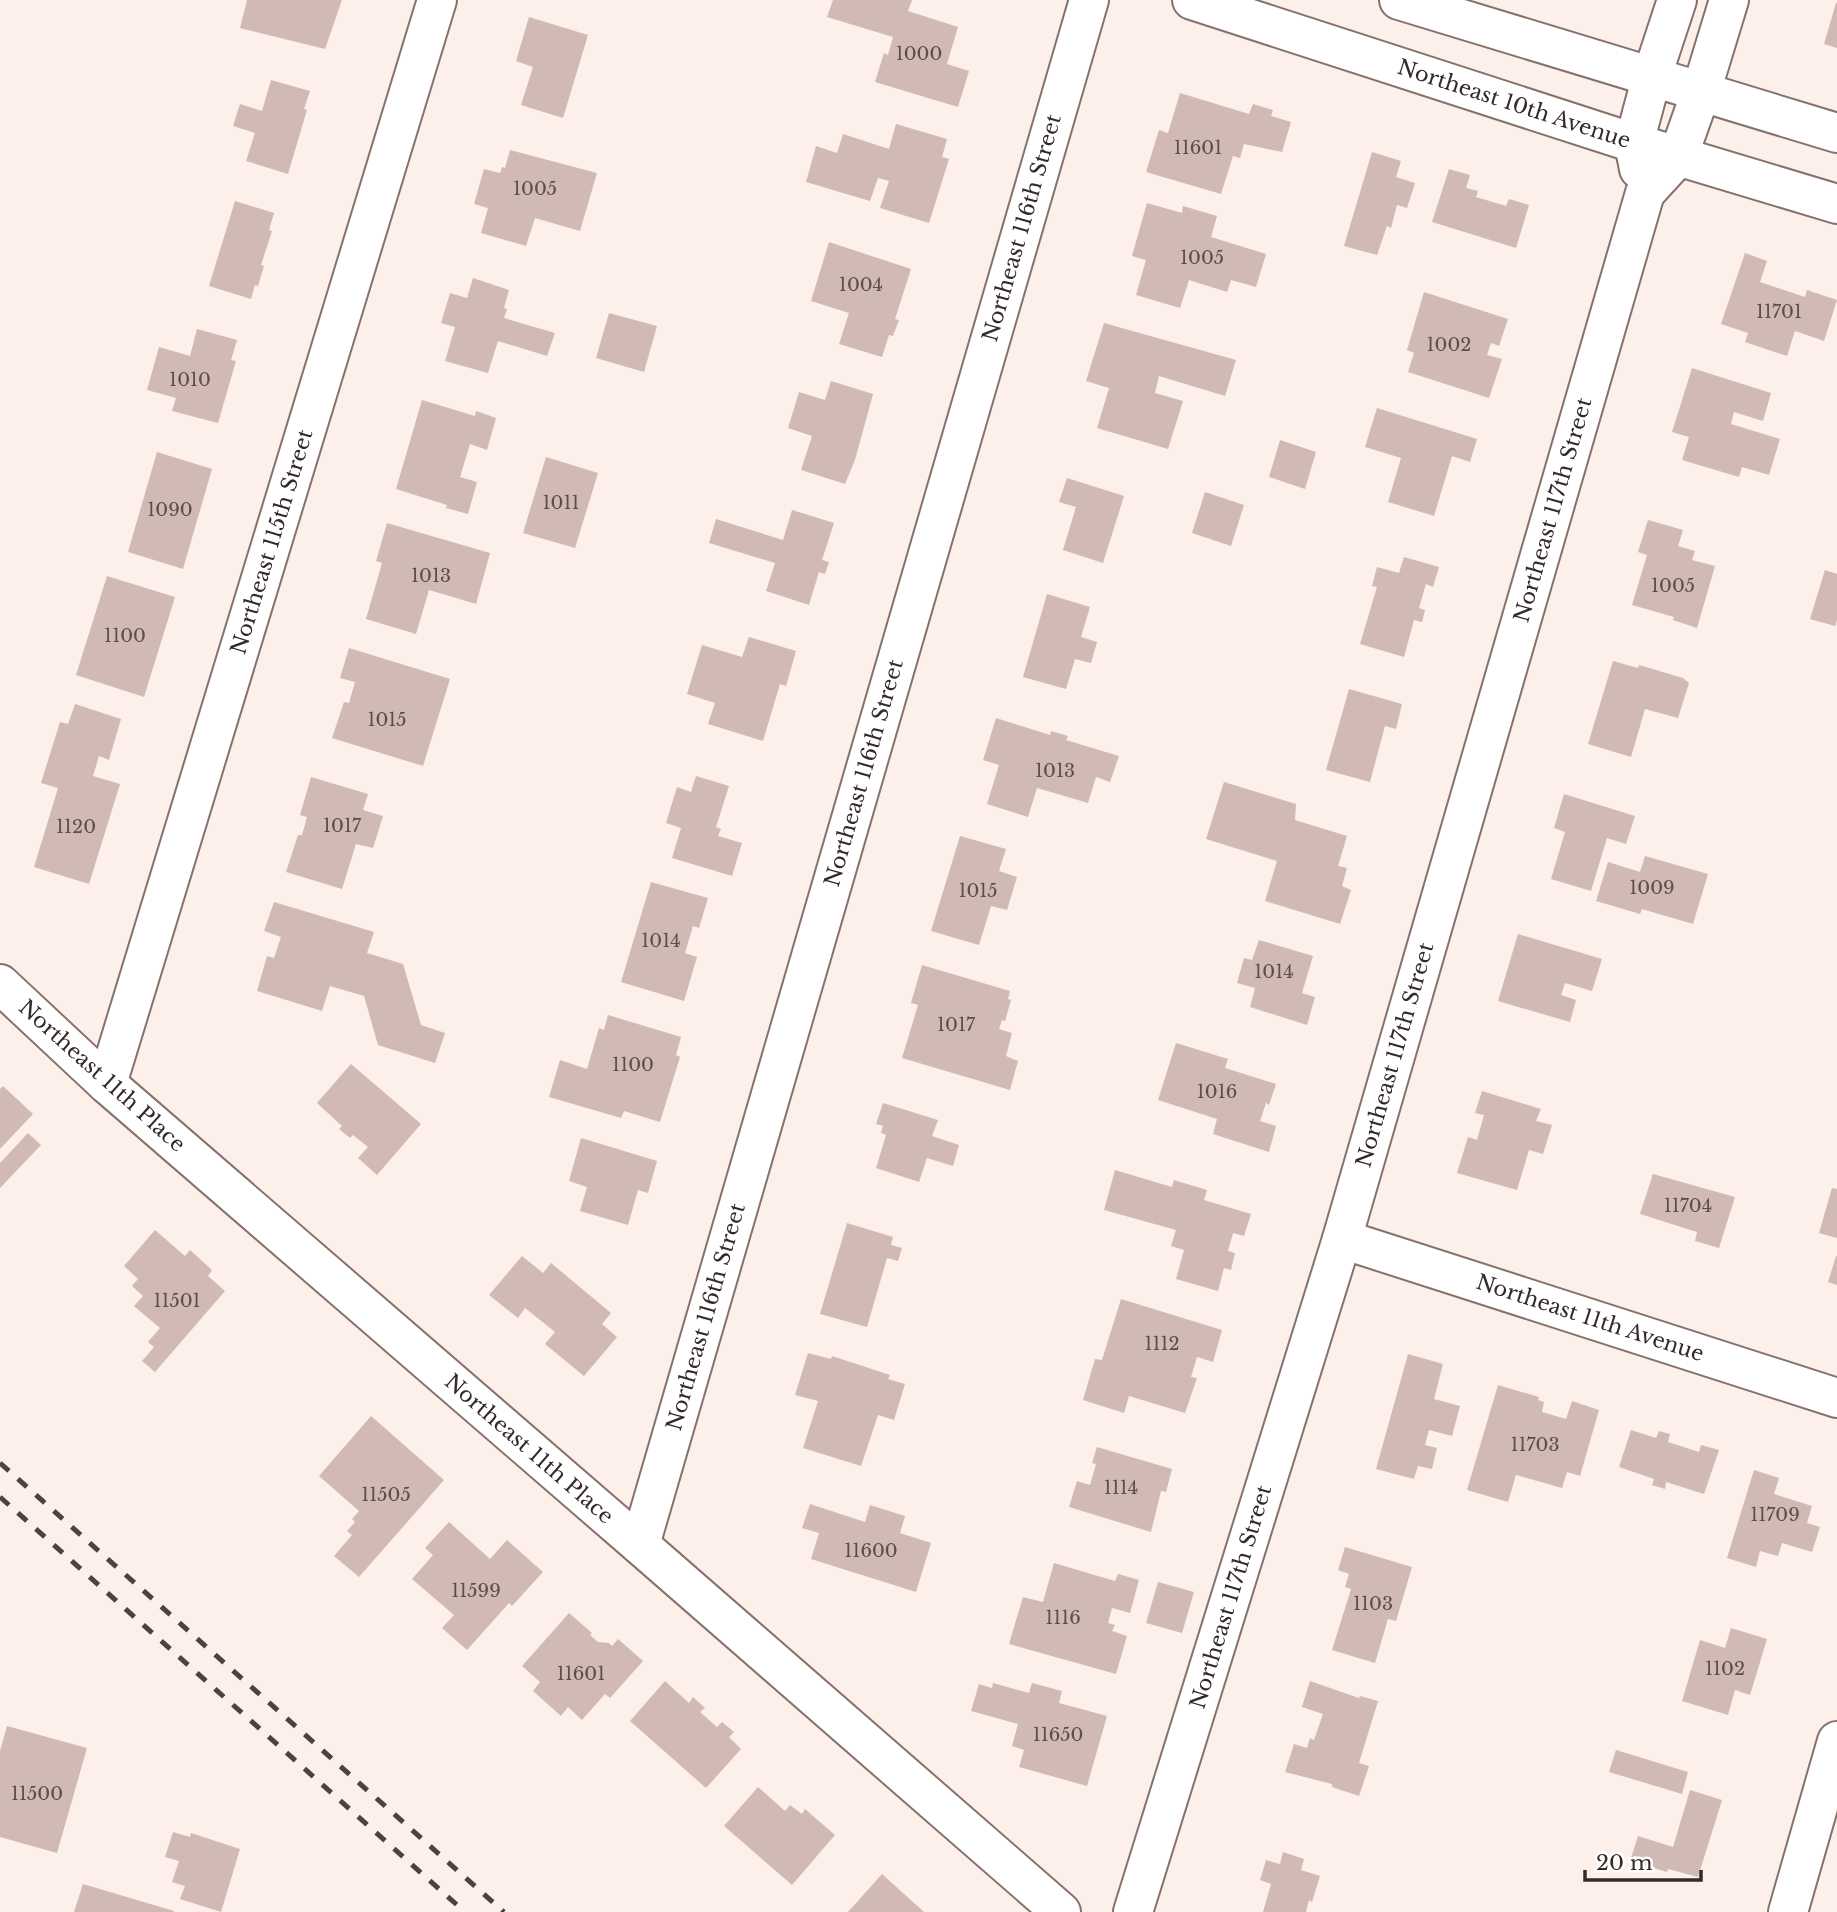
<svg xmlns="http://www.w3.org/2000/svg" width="1837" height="1912" font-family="'Libre Baskerville',serif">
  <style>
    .building { fill: #d1bab3 }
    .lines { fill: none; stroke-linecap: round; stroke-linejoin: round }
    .street-casing { stroke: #86726b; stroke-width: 42 }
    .street { stroke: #fff; stroke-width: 38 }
    .rail { stroke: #4c433f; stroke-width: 5; stroke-dasharray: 12 12; stroke-linecap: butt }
    .labels { text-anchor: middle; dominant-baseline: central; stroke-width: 5; stroke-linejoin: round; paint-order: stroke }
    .number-label { font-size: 18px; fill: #5b4f4b }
    .street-label { font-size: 21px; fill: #342b28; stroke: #fff }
  </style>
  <rect width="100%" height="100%" fill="#fdefea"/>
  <!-- building -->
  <g class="building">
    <polygon points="247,0 342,0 325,49 240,28"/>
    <polygon points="833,0 912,0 908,11 958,27 947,64 969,71 958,107 875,82 884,53 888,55 893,37 827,17"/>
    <polygon points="1836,3 1837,3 1837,48 1824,44"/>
    <polygon points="529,17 588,35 563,118 521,105 533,67 516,61"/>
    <polygon points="271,80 310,91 304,109 307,110 288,174 246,161 255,133 233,126 240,104 262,111"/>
    <polygon points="1180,93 1249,114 1253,104 1273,110 1271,116 1291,122 1282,152 1244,144 1240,158 1233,156 1221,194 1146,172 1159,130 1168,133"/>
    <polygon points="896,124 947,139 942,157 949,159 929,223 880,208 889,181 878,178 870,201 806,182 816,146 837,153 843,134 889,149"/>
    <polygon points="510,150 597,173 580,231 535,218 526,246 481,233 488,208 474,204 484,169 500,173 502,167 505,168"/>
    <polygon points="1372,152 1401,161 1396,177 1415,183 1407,208 1397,205 1391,228 1387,226 1377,255 1344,246"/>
    <polygon points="1449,169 1470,175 1466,188 1478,191 1476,197 1506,206 1509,199 1529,205 1516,248 1432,222"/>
    <polygon points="235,201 274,213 269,230 272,231 261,265 264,266 258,286 255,285 251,299 209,286"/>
    <polygon points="1147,203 1182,213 1183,206 1217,216 1211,237 1266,254 1256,287 1231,280 1227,292 1189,280 1180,308 1136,295 1146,260 1132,256"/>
    <polygon points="829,242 911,269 895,319 899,320 893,336 889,335 882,357 839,344 849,313 811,301"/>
    <polygon points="1745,253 1767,261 1760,282 1805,297 1807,290 1837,300 1824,341 1795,331 1787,356 1745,342 1748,333 1721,324"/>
    <polygon points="473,278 509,290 504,308 507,309 504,318 555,333 547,356 498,341 488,373 445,361 455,327 441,323 450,293 467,298"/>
    <polygon points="1424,292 1508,319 1499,346 1491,343 1487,355 1502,359 1489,398 1408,372 1414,353 1407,350"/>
    <polygon points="609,313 657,326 644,372 596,358"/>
    <polygon points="1104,323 1236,360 1225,396 1159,376 1155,393 1183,401 1168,449 1097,428 1109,388 1086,381"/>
    <polygon points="197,329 237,340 231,360 236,361 218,423 172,411 176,398 147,390 159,347 190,356"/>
    <polygon points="1692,368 1771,393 1763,421 1734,412 1731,424 1780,439 1769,475 1742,467 1739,477 1682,460 1689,437 1672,432"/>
    <polygon points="831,381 873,394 855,460 845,484 801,470 812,436 788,428 799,392 825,400"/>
    <polygon points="422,400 475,416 476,411 496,418 487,450 470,444 460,477 477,482 468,514 446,508 447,505 396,489"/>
    <polygon points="1377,408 1477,439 1470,462 1452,456 1434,516 1388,502 1401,458 1365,447"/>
    <polygon points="1280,440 1316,452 1305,489 1269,477"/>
    <polygon points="157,452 212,469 183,569 128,552"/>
    <polygon points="546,457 598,473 575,548 523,533"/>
    <polygon points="1067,478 1124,496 1103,563 1063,550 1076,507 1059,502"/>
    <polygon points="1205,492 1244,505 1231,546 1192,533"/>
    <polygon points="792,510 834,523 822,560 829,562 825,574 819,572 809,605 766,591 775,563 709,543 716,519 783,540"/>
    <polygon points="1648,520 1683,530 1678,546 1695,551 1692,560 1715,566 1697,628 1673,620 1674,617 1632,605 1647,555 1638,552"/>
    <polygon points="387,523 490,553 476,604 429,590 416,634 366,619 382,563 376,561"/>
    <polygon points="1404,557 1439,567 1433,587 1426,584 1419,608 1425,610 1422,622 1414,620 1404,657 1360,644 1377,587 1372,586 1377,567 1399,573"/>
    <polygon points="1825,570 1837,574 1837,620 1835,626 1810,619"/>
    <polygon points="107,576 175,597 144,697 76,675"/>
    <polygon points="1047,594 1090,607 1081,637 1097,642 1091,663 1075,659 1066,689 1023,677"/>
    <polygon points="749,637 796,651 786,686 780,684 763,741 708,724 715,703 687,694 702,645 742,657"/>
    <polygon points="349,648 450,679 423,766 332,738 344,702 349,703 355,682 340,678"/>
    <polygon points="1613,661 1638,668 1639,665 1683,678 1689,683 1678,718 1645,709 1631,757 1588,744"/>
    <polygon points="1349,689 1402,704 1396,729 1385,726 1370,782 1326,770"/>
    <polygon points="75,704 121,719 109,760 99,756 93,776 120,784 89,884 34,867 58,788 41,783 60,722 68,724"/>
    <polygon points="996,718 1050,735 1051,731 1068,736 1066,740 1119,756 1110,782 1096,777 1088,803 1037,788 1028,817 987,804 999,765 983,760"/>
    <polygon points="696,776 729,786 716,827 721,829 718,836 742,843 732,876 672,858 681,828 666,823 677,787 691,792"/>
    <polygon points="311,777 368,794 363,810 383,816 373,848 356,844 342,889 286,872 298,835 302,835 307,817 300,815"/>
    <polygon points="1224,782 1296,804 1295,820 1347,836 1338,866 1347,868 1342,886 1351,890 1340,924 1265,901 1277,861 1206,839"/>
    <polygon points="1564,794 1635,816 1626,844 1607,838 1591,891 1551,879 1565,832 1554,828"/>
    <polygon points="960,836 1006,849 999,871 1017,877 1007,910 991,906 979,945 931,931"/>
    <polygon points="1645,856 1708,874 1693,924 1642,909 1640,914 1596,901 1608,862 1640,872"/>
    <polygon points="651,882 708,898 699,928 693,926 685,953 697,957 684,1001 621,982"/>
    <polygon points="274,902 374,932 367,953 403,964 421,1025 445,1033 435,1063 378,1045 364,996 330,986 322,1011 257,991 267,956 274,958 281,937 264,931"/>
    <polygon points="1518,934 1602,959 1592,991 1565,983 1561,995 1576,1000 1570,1022 1498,1001"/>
    <polygon points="1259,940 1313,956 1302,993 1315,997 1307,1025 1250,1007 1255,988 1237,983 1244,958 1252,960"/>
    <polygon points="922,965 1010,991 1008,999 1011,1000 1005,1021 1002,1020 999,1029 1012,1033 1006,1056 1018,1061 1010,1090 902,1058 918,1005 911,1003"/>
    <polygon points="608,1015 681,1037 676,1055 680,1057 660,1122 624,1111 621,1118 549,1097 560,1060 587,1069 599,1028 604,1030"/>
    <polygon points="1176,1043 1228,1059 1225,1068 1276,1084 1269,1105 1266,1103 1260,1121 1276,1126 1269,1152 1213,1134 1217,1119 1158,1100"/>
    <polygon points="351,1064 421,1124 377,1175 358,1158 368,1147 353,1135 350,1138 339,1129 342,1126 317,1103"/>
    <polygon points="3,1086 33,1114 0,1149 0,1089"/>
    <polygon points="1482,1091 1541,1109 1536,1121 1552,1125 1543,1154 1529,1150 1517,1190 1457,1173 1468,1137 1477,1140 1484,1115 1475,1113"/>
    <polygon points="883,1103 938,1120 932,1136 959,1145 953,1166 927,1158 919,1182 876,1168 886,1135 881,1133 883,1126 876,1124"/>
    <polygon points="28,1133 41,1145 0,1188 0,1163"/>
    <polygon points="581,1138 657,1161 648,1193 638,1190 628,1225 580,1211 587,1187 569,1181"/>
    <polygon points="1115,1170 1172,1187 1174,1180 1207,1190 1204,1200 1251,1214 1244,1236 1233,1233 1228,1251 1235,1253 1231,1270 1224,1268 1218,1291 1176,1279 1184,1250 1171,1246 1176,1230 1104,1210"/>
    <polygon points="1653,1174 1735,1197 1719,1248 1695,1241 1697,1232 1640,1214"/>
    <polygon points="1832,1188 1837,1189 1837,1238 1819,1233"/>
    <polygon points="847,1223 893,1237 891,1245 902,1248 898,1261 887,1258 867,1327 820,1314"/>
    <polygon points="155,1230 185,1256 190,1250 212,1270 208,1276 225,1291 155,1372 142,1361 154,1347 148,1342 160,1328 134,1306 143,1296 132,1286 138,1279 124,1266"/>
    <polygon points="522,1256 543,1273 551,1263 611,1313 602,1324 617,1337 584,1376 545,1344 555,1332 525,1308 518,1318 489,1295"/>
    <polygon points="1836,1256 1837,1256 1837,1285 1828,1282"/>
    <polygon points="1121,1299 1222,1330 1213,1362 1197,1357 1191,1377 1197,1378 1185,1413 1129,1396 1124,1413 1083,1400 1095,1359 1102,1360"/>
    <polygon points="808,1353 831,1359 832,1356 890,1375 888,1379 905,1384 894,1420 878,1415 861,1466 803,1448 818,1401 795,1395"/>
    <polygon points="1408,1354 1443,1364 1434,1399 1460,1406 1452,1436 1429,1430 1425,1445 1437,1448 1432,1469 1418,1466 1414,1479 1376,1469"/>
    <polygon points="1498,1385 1539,1397 1538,1400 1544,1402 1542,1412 1566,1419 1572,1401 1599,1410 1580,1476 1567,1472 1562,1488 1516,1475 1508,1502 1467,1490"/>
    <polygon points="371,1416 444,1480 359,1577 334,1556 352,1535 347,1531 355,1522 352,1519 359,1511 319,1476"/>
    <polygon points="1631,1430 1656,1438 1659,1431 1670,1434 1668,1442 1699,1452 1701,1445 1719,1450 1704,1494 1666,1482 1665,1489 1652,1485 1654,1479 1619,1467"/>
    <polygon points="1097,1447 1172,1469 1166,1492 1161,1491 1151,1532 1069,1507 1077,1481 1090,1485 1096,1464 1092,1463"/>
    <polygon points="1754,1470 1779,1478 1774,1494 1812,1506 1807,1523 1820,1527 1812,1552 1782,1543 1778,1556 1760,1551 1756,1567 1727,1558"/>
    <polygon points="810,1504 865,1522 870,1505 905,1516 900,1533 931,1543 916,1592 811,1559 819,1533 802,1528"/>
    <polygon points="449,1522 490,1559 507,1540 543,1572 512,1606 509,1603 467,1650 442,1628 454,1615 412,1579 433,1555 425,1548"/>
    <polygon points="1345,1547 1412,1567 1396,1621 1388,1619 1375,1663 1332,1650 1351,1589 1345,1587 1349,1574 1338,1570"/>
    <polygon points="1054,1563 1115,1581 1118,1574 1139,1580 1130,1613 1112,1608 1108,1623 1115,1625 1112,1631 1127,1636 1116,1674 1009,1644 1023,1597 1043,1602"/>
    <polygon points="1158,1582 1194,1592 1182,1633 1146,1623"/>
    <polygon points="569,1613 592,1633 590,1635 598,1642 609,1643 612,1646 618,1639 643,1661 610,1698 605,1694 582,1720 568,1707 561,1716 533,1691 540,1682 522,1666"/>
    <polygon points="1731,1628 1767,1639 1750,1695 1735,1690 1728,1715 1682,1701 1700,1640 1725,1648"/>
    <polygon points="665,1681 689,1703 693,1697 705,1708 700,1712 717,1727 722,1722 734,1732 729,1737 741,1749 706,1788 630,1721"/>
    <polygon points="1310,1681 1359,1698 1360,1696 1378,1701 1359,1763 1369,1766 1359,1796 1332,1787 1332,1784 1285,1772 1294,1744 1307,1748 1310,1738 1314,1740 1323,1714 1302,1707"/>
    <polygon points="993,1683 1029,1693 1032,1683 1062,1691 1059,1703 1107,1716 1087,1786 1019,1767 1024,1750 1012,1746 1018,1724 971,1711 979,1684 992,1688"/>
    <polygon points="7,1726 87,1748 57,1853 0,1837 0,1751"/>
    <polygon points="1616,1750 1688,1772 1682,1794 1609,1772"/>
    <polygon points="758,1787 785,1811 790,1805 802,1814 805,1809 835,1835 792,1885 724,1826"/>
    <polygon points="1690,1790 1722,1800 1698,1877 1668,1869 1667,1872 1630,1861 1638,1836 1673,1847"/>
    <polygon points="173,1832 190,1837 191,1833 240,1849 221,1912 180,1899 185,1886 172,1882 179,1861 165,1857"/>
    <polygon points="1283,1852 1304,1859 1301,1870 1320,1876 1312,1902 1309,1900 1306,1912 1263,1912 1271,1884 1260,1880 1266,1860 1280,1864"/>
    <polygon points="882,1874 924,1912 848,1912"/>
    <polygon points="83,1884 174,1911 174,1912 74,1912"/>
  </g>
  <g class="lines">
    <defs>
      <g id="street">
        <polyline points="1192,0 1634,143 1837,204"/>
        <polyline points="1399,0 1837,133"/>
        <polyline points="1639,169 1634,143 1652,76 1677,0"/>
        <polyline points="0,984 107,1084 640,1545 1061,1912"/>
        <polyline points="107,1084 437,0"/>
        <polyline points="1342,1239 1837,1398"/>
        <polyline points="640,1545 1089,0"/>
        <polyline points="1133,1912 1342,1239 1645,193 1678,157 1701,92 1729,0"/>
        <polyline points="1788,1912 1837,1741"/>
      </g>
    </defs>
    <!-- street casing -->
    <use href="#street" class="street-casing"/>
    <!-- street -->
    <use href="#street" class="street"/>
    <!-- rail -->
    <g class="rail">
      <polyline points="0,1463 504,1912"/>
      <polyline points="0,1497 465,1912"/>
    </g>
  </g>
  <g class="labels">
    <!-- number labels -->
    <g class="number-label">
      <text x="919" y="54">1000</text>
      <text x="1198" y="148">11601</text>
      <text x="535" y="189">1005</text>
      <text x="1202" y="258">1005</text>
      <text x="861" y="285">1004</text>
      <text x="1779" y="312">11701</text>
      <text x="1449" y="345">1002</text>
      <text x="190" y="380">1010</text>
      <text x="561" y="503">1011</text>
      <text x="170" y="510">1090</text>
      <text x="431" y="576">1013</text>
      <text x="1673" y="586">1005</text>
      <text x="125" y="636">1100</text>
      <text x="387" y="720">1015</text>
      <text x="1055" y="771">1013</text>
      <text x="342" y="826">1017</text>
      <text x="76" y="827">1120</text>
      <text x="1652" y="888">1009</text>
      <text x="978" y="891">1015</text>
      <text x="661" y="941">1014</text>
      <text x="1274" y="972">1014</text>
      <text x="956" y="1025">1017</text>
      <text x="633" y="1065">1100</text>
      <text x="1217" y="1092">1016</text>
      <text x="1688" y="1206">11704</text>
      <text x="177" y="1301">11501</text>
      <text x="1162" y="1344">1112</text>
      <text x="1535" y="1445">11703</text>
      <text x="1121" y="1488">1114</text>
      <text x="386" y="1495">11505</text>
      <text x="1775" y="1515">11709</text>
      <text x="871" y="1551">11600</text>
      <text x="476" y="1591">11599</text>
      <text x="1373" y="1604">1103</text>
      <text x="1063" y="1618">1116</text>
      <text x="1725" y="1669">1102</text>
      <text x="581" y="1674">11601</text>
      <text x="1058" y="1735">11650</text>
      <text x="37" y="1794">11500</text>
    </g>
    <!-- street labels -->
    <g class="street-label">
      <text transform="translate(1514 104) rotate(18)">Northeast 10th Avenue</text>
      <text transform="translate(1022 228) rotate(-74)">Northeast 116th Street</text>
      <text transform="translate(1553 510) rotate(-74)">Northeast 117th Street</text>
      <text transform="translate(272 542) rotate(-73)">Northeast 115th Street</text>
      <text transform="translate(864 773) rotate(-74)">Northeast 116th Street</text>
      <text transform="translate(1395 1055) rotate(-74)">Northeast 117th Street</text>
      <text transform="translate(102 1076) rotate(42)">Northeast 11th Place</text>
      <text transform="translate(706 1317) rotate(-74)">Northeast 116th Street</text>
      <text transform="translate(1590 1318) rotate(18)">Northeast 11th Avenue</text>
      <text transform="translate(529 1449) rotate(41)">Northeast 11th Place</text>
      <text transform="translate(1231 1597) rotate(-73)">Northeast 117th Street</text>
    </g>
  </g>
  <!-- scale -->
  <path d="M1585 1870v10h116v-10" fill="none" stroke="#342b28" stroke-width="3.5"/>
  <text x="1596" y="1870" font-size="21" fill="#342b28" stroke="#ffffff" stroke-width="5" paint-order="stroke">20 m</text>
</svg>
